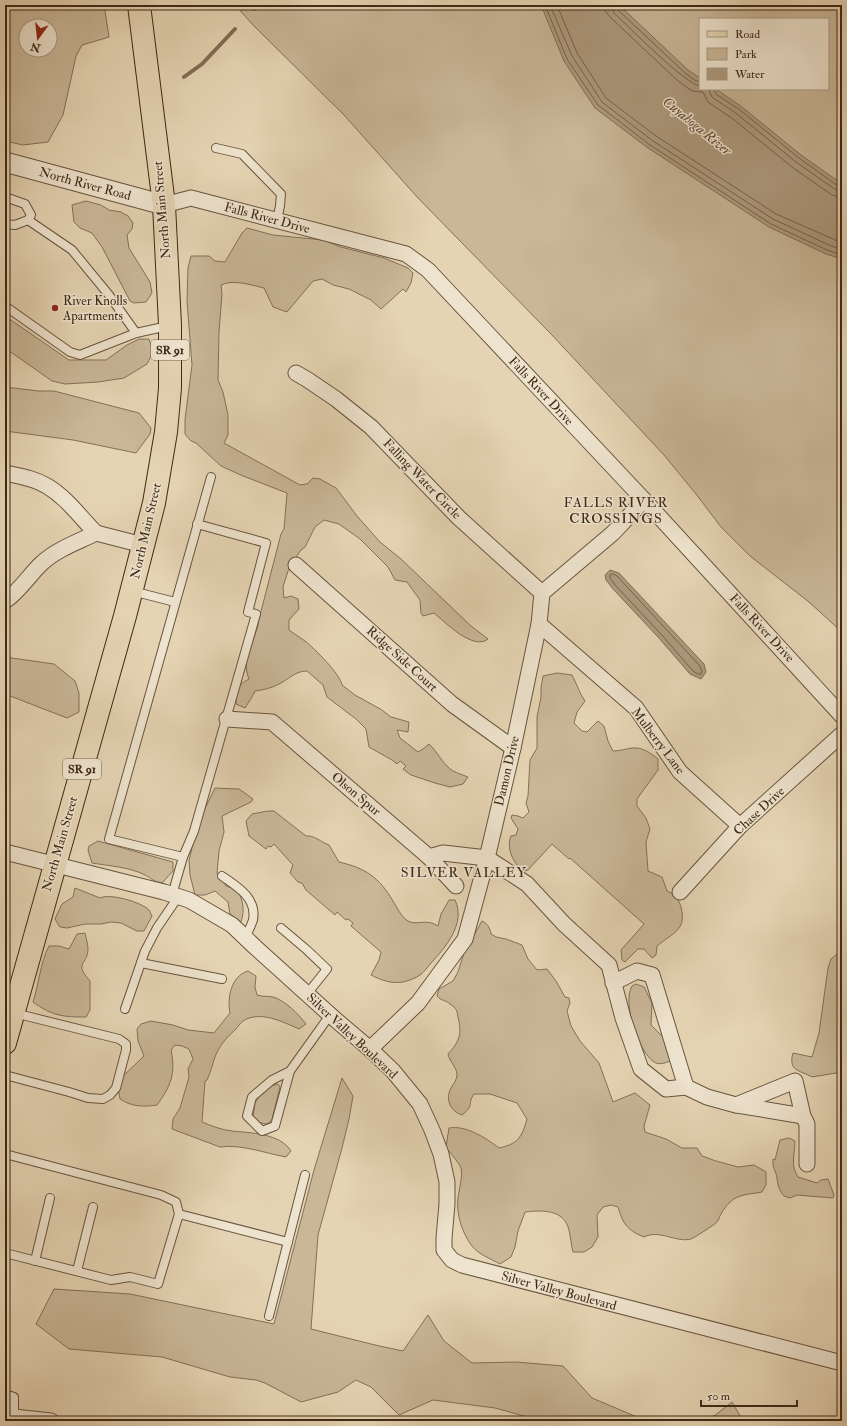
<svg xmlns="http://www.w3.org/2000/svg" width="847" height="1426" font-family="'IM FELL Double Pica',serif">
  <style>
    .green { fill: #c9b798; stroke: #847058; fill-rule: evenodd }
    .water { fill: #ad9a7e; stroke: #816d55 }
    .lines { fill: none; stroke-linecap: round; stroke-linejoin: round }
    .shore { stroke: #76624a; stroke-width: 1 }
    .stream { stroke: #816d55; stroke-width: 4 }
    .service-casing { stroke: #68543e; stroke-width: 10 }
    .minor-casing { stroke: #68543e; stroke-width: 17 }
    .tertiary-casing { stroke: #68543e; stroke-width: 21 }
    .primary-casing { stroke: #3f2917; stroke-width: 24 }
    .service { stroke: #eee3ce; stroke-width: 8 }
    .minor { stroke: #eee3ce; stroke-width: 15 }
    .tertiary { stroke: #eee3ce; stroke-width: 19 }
    .primary { stroke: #e5d4b3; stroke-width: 22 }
    .poi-dot { fill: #8f2418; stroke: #eee3ce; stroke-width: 1.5 }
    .labels { text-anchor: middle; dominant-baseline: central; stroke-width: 3; stroke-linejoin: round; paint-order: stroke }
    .shield { fill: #eee3ce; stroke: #74614e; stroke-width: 1 }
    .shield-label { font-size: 12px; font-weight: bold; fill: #3f2917 }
    .street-label { font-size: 13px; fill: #3f2917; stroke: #eee3ce }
    .poi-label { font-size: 13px; fill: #3f2917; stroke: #eee3ce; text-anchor: start }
    .water-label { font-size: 14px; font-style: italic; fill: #5a4531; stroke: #eee3ce }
    .neighbourhood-label { font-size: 14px; letter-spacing: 1px; fill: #3f2917; stroke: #eee3ce }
  </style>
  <rect width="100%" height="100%" fill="#e5d4b3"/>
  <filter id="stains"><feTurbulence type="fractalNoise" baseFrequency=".005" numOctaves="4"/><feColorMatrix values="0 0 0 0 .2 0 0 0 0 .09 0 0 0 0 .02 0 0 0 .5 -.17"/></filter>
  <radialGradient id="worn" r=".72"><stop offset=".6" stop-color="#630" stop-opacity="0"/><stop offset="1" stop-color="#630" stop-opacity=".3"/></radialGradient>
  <!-- green -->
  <g class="green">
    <path d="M5 5H104L109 37 82 45 76 56 63 115 48 142 23 145 5 141ZM26 26H50V50H26Z"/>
    <path d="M235 5H842V632L809 602 750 556 721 527 696 494 664 455 551 334 418 198 344 115 254 26ZM700 19H828V89H700Z"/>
    <polygon points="86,201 101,205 109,210 121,212 128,216 133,223 132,229 127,235 129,248 150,282 152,293 146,302 134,303 130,301 102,247 92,233 80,228 74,222 72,205"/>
    <path d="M247 228 273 235 323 240 341 247 384 258 408 268 413 273 411 283 406 292 403 289 381 309 371 300 349 289 333 285 322 279 313 281 287 312 273 307 264 288C251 285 233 279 221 285L222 294 219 332 218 380 223 392 228 415V435L224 443 300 485 307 484 313 478 320 479 336 488 357 516 380 542 401 559 471 626 488 639C473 651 445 622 434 613L423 616 421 613 420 600 407 582 395 580 388 567 360 539 339 524 324 520 315 527 305 547 300 551 288 571 283 587 284 598 291 596 298 599 299 609 289 620V630C294 634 300 637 305 641 314 648 341 675 342 685L355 695 382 710 391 717 409 722 408 732 397 730 400 738 418 752 423 749 429 744C438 752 442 764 453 771 457 773 463 775 468 777L463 784 450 787 435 783 411 775 403 769 406 766 400 761 397 764 392 760 369 747 366 729 356 719 327 697 323 685 307 671C295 671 289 679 279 684 272 688 263 690 255 691L252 697 245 708 236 704C237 690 236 686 249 679 240 658 257 639 259 619L281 534 284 529 287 493 243 476 221 466 196 443 191 441 185 434V420L192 365 187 301 188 268 191 256H209L215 261 225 262 242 233Z"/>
    <polygon points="5,316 69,360 106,360 127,345 139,339 149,339 153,352 147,364 124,378 98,382 65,384 52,381 5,348"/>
    <polygon points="5,387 39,391 54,391 139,413 151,428 150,434 136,453 73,440 5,431"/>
    <polygon points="5,657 54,664 75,681 79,693 79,712 67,718 5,694"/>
    <path d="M557 673 572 675C577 684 579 693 585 701L577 712 574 723 582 731 587 732 598 721 604 726 608 741 613 751C620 751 625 749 632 748 643 747 650 753 658 759V770L637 799V806L646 818 650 829 646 842 648 871 662 877 667 891C676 895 678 898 681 907 687 931 672 933 657 946L656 955 652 958 644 949H638L625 962 622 960 621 950 644 924 570 858 569 859 552 844 528 870 523 871C513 863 506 848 511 836L516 835 518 829 511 818 512 815 518 816 523 818 529 812 526 803 528 796 530 760 537 748V717L541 697V688L543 676Z"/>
    <path d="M215 788 239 789 253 799 251 802 222 816 224 832 219 851 217 873 226 886 238 890C243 902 245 909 241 922L230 914 228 902 215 891 205 895H195L190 875 189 860 198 823Z"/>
    <path d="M268 811H274L306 836C314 835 321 842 329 845L339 862C365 868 379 877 393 901 397 907 401 917 408 921 417 926 426 918 438 926L441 914 449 900H455C466 923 446 947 431 963 428 967 424 972 420 975 416 978 408 981 403 982 391 984 381 980 371 975L379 960 381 952 351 926 353 923 348 919 346 920 337 912 335 915 306 890 302 883 298 882 290 873 293 865 274 844 271 847 268 846 266 849 249 836 246 821 252 814Z"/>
    <path d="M98 841 173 862V871L162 883C152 881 153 879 145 875 129 867 110 866 92 863L88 850 89 846Z"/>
    <path d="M75 888 100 898C110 893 141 902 149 910 150 911 151 914 152 916L144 931H137L121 923 111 922 101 924H85L67 928 60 927 55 919 62 904 73 897Z"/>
    <path d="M482 921C488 924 490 928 491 934L496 937 506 939 522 945 528 959 537 970 547 969 556 981 565 997 569 998 570 1003 567 1011 571 1026 580 1041 599 1063 613 1102 635 1093 650 1105 644 1126 645 1132 666 1139 682 1148H697L702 1156 716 1161 738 1167 754 1165 766 1172V1185L762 1192C752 1194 738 1194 730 1202 727 1205 723 1210 721 1214 719 1217 719 1220 717 1222 714 1225 694 1238 691 1239 676 1243 659 1229 644 1237 627 1230 623 1224 618 1207L611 1205 603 1207 597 1215 598 1237 592 1247 584 1252H573C571 1245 571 1238 569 1230 564 1209 542 1210 525 1212L518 1231 515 1247 511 1257 500 1264C491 1259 478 1254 472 1246 462 1233 456 1214 458 1198 459 1190 463 1175 461 1168 458 1161 450 1153 446 1147L449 1128C466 1125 486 1138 499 1148 518 1144 522 1137 527 1119L517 1103 490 1094H474C467 1104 475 1105 462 1115 450 1111 445 1099 451 1088 454 1083 457 1080 457 1074 456 1066 449 1061 448 1054 460 1041 462 1034 458 1017 457 1010 456 1008 450 1004 446 1000 441 1001 437 996L439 989 453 981 458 972 464 953Z"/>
    <path d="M85 933C86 938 88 944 88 949 88 965 73 962 90 981V1010L86 1017C62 1017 53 1016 33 1002 39 984 40 963 49 946H59L69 949 77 934Z"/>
    <path d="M842 950V1072L812 1077C799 1070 788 1071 793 1053L812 1057 819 1033 828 968 831 959Z"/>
    <path d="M248 971 256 976 255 987 257 995C264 997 268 996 273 997 286 1001 298 1014 306 1024L299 1029C283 1022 260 1010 243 1021 240 1023 238 1027 235 1030 227 1037 219 1046 215 1057 212 1065 211 1072 207 1080L205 1081 202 1122C212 1126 222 1130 232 1131 250 1133 280 1133 291 1151L286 1157C264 1153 242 1144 220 1147L172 1129 173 1119 180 1108 189 1077 188 1069 193 1059 189 1049 182 1046 175 1045 171 1050C176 1073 171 1086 157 1105 144 1107 132 1107 120 1099L118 1088 121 1078 144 1056 138 1041 137 1029 141 1024 151 1021 173 1025 188 1030 214 1033 230 1013C227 998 231 976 248 971Z"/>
    <path d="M636 984 644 987 652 1003 651 1025 664 1038 674 1059C668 1062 660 1066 654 1062 638 1051 622 1003 632 986Z"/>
    <polygon points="342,1078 353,1096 349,1119 342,1148 318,1235 311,1329 375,1345 403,1351 428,1315 444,1341 472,1363 516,1362 563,1366 592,1398 637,1417 657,1421 536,1421 531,1418 495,1408 433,1400 399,1415 371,1387 356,1380 338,1392 301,1402 265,1383 256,1380 230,1377 162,1357 69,1349 36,1324 54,1289 130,1294 274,1324 314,1170"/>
    <polygon points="278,1084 280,1087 272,1119 269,1123 265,1124 255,1121 253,1118 255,1103 259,1097 271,1086"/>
    <path d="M789 1138 795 1141C795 1154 790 1165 798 1177L817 1183 821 1180 828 1179 834 1195 833 1198 797 1195 790 1198 784 1196C779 1190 778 1186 777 1178 776 1171 772 1168 773 1159L775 1160 780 1140Z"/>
    <polygon points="732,1402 743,1421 676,1421 714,1416"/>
  </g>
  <!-- water -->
  <g class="water">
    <polygon points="541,5 619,5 688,70 700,78 700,89 716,89 742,107 801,155 842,184 842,259 826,254 769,227 648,148 595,108 564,61"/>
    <polygon points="610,570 619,573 704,664 706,672 701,679 690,674 658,637 613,589 606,580 605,575"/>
  </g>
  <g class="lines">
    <!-- shore -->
    <g class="shore">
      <polyline points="545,5 567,59 598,105 650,145 771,224 827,250 842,255"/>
      <polyline points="550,5 572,56 602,102 653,141 773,219 829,245 842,250"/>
      <polyline points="557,5 577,53 606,98 656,136 776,214 842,243"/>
      <polyline points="605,5 606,12 610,17 678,81 692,91 703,92 708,102 733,119 792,167 832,195 842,198"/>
      <path d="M611 5 614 13C628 26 686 85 700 86"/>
      <polyline points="617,5 618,10 685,73 696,81 700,81"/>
      <polyline points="709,89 710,93 712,97 737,114 796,162 836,190 842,192"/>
      <polyline points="714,89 716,94 740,110 799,158 838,186 842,187"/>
      <polygon points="613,574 617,576 700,666 702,671 701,674 698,674 693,671 661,634 616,586 610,578 610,575"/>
    </g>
    <!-- stream -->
    <g class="stream">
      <polyline points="254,9 257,5"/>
      <polyline points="184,77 202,64 235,29"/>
    </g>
    <defs>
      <g id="service">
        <polyline points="216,148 242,154 281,194 280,206 277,220"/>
        <polyline points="5,197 25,204 31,215 28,220 15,225 5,224"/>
        <polyline points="28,220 72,250 109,295 136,333"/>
        <polyline points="5,306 70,352 80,355 136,333 168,326"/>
        <polyline points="132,591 175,602"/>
        <polyline points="183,857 194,831 256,614 248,612 266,543 197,524"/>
        <path d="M222 876C238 887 257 898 253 920 251 926 248 932 245 938"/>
        <polyline points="172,895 183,857 109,839 211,477"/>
        <polyline points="281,928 307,950 327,969 307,994"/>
        <polyline points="141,963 222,979"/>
        <polyline points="125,1009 145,951 157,928 178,897"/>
        <polyline points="290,1071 272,1080 252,1097 247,1116 262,1131 275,1126 290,1071 330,1015"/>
        <polyline points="5,1075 69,1092 88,1098 103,1099 110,1095 116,1088 126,1050 126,1044 119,1039 14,1013"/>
        <polyline points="5,1154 161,1195 176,1202 179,1214 288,1242"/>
        <polyline points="5,1253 111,1280 130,1277 158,1284 179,1214"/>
        <polyline points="35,1261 50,1198"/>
        <polyline points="77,1271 93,1207"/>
        <polyline points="269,1316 305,1175"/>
        <polyline points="5,1394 14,1397 14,1417"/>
      </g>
      <g id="minor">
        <polyline points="164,205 191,198 406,254 428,270 644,500 842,716"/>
        <polyline points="296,373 308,380 336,399 371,427 459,518 542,593"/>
        <path d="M5 473C19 476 34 478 47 486 67 498 80 517 96 533 78 542 57 549 42 563 29 575 20 591 5 601"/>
        <polyline points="96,533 143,545"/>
        <polyline points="296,565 452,704 513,748"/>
        <polyline points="539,624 636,708 680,772 740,826"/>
        <polyline points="227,719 272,722 429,857 443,853 487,858 527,884 564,924 609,965 623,1018 641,1069 666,1089 686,1087"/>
        <polyline points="5,852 164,892 189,900 232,925 255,947 337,1021 370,1049 393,1071 420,1104 432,1130 441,1154 447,1182 447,1204 444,1238 444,1250 452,1260 462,1265 842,1363"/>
        <polyline points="429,857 456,886"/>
        <polyline points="680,892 740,826 842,734"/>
        <polyline points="613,983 637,971 652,975 686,1087 707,1097 736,1105 795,1081 803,1116 807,1124 807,1164"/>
        <polyline points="370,1049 418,1003 465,939 487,858 513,748 539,624 542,593 613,533 644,500"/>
        <polyline points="737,1105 803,1116"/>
        <polyline points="5,1416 51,1421"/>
      </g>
      <polyline id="tertiary" points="5,162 164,205"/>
      <polyline id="primary" points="5,1043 125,616 154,503 166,432 170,388 170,325 164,205 139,5"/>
    </defs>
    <!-- service casing -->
    <use href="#service" class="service-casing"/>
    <!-- minor casing -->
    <use href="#minor" class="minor-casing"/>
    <!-- tertiary casing -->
    <use href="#tertiary" class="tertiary-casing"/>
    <!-- primary casing -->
    <use href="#primary" class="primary-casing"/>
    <!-- service -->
    <use href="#service" class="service"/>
    <!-- minor -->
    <use href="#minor" class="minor"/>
    <!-- tertiary -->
    <use href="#tertiary" class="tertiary"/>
    <!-- primary -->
    <use href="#primary" class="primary"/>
  </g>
  <!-- markers -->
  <circle class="poi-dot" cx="55" cy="308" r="4"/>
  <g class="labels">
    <!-- shield labels -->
    <g class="shield">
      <rect x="151" y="340" width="38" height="20" rx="3"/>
      <rect x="63" y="759" width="38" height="20" rx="3"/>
    </g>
    <g class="shield-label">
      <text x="170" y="350">SR 91</text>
      <text x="82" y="769">SR 91</text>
    </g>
    <!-- street labels -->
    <g class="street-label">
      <text transform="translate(85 184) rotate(15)">North River Road</text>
      <text transform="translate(162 210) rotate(-95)">North Main Street</text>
      <text transform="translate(267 218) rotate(15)">Falls River Drive</text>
      <text transform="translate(541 391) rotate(47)">Falls River Drive</text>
      <text transform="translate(422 479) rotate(46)">Falling Water Circle</text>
      <text transform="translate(146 531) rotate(-77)">North Main Street</text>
      <text transform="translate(762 628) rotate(47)">Falls River Drive</text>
      <text transform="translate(402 659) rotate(42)">Ridge Side Court</text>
      <text transform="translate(658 741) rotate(53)">Mulberry Lane</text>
      <text transform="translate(507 771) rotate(-77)">Damon Drive</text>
      <text transform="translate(356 794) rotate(40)">Olson Spur</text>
      <text transform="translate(759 811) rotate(-43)">Chase Drive</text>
      <text transform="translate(60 844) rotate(-74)">North Main Street</text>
      <text transform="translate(352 1036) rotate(43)">Silver Valley Boulevard</text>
      <text transform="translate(559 1291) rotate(15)">Silver Valley Boulevard</text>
    </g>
    <!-- poi labels -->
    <g class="poi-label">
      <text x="63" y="301">River Knolls<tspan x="63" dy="15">Apartments</tspan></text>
    </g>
    <!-- water labels -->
    <g class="water-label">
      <text transform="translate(697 126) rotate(39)">Cuyahoga River</text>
    </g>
    <!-- neighbourhood labels -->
    <g class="neighbourhood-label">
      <text x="616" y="502">FALLS RIVER<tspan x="616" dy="16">CROSSINGS</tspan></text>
      <text x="464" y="872">SILVER VALLEY</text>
    </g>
  </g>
  <!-- margin -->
  <rect width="847" height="1426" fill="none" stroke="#e5d4b3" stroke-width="20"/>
  <rect x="6" y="6" width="835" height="1414" fill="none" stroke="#3f2917" stroke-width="2"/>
  <rect x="10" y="10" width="827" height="1406" fill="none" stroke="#3f2917"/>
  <!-- legend -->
  <rect x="699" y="18" width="130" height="72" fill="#eee3ce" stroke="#a89985"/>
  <rect x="707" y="31" width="20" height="6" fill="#e5d4b3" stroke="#a89985"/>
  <text x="735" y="38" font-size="12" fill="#3f2917">Road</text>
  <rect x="707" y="48" width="20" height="12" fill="#c9b798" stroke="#a89985"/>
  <text x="735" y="58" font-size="12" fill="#3f2917">Park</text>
  <rect x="707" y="68" width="20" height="12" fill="#ad9a7e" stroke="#a89985"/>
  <text x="735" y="78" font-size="12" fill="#3f2917">Water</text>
  <!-- north arrow -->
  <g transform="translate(38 38) rotate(195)"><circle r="19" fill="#eee3ce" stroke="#a89985"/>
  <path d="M0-3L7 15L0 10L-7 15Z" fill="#8f2418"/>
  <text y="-6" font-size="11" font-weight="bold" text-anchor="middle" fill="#3f2917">N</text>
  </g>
  <!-- scale -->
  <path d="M701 1400v6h96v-6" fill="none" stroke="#3f2917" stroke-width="2"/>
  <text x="707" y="1400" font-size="12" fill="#3f2917" stroke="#eee3ce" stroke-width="3" paint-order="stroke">50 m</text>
  <rect width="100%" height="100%" filter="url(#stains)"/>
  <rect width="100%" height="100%" fill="url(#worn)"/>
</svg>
